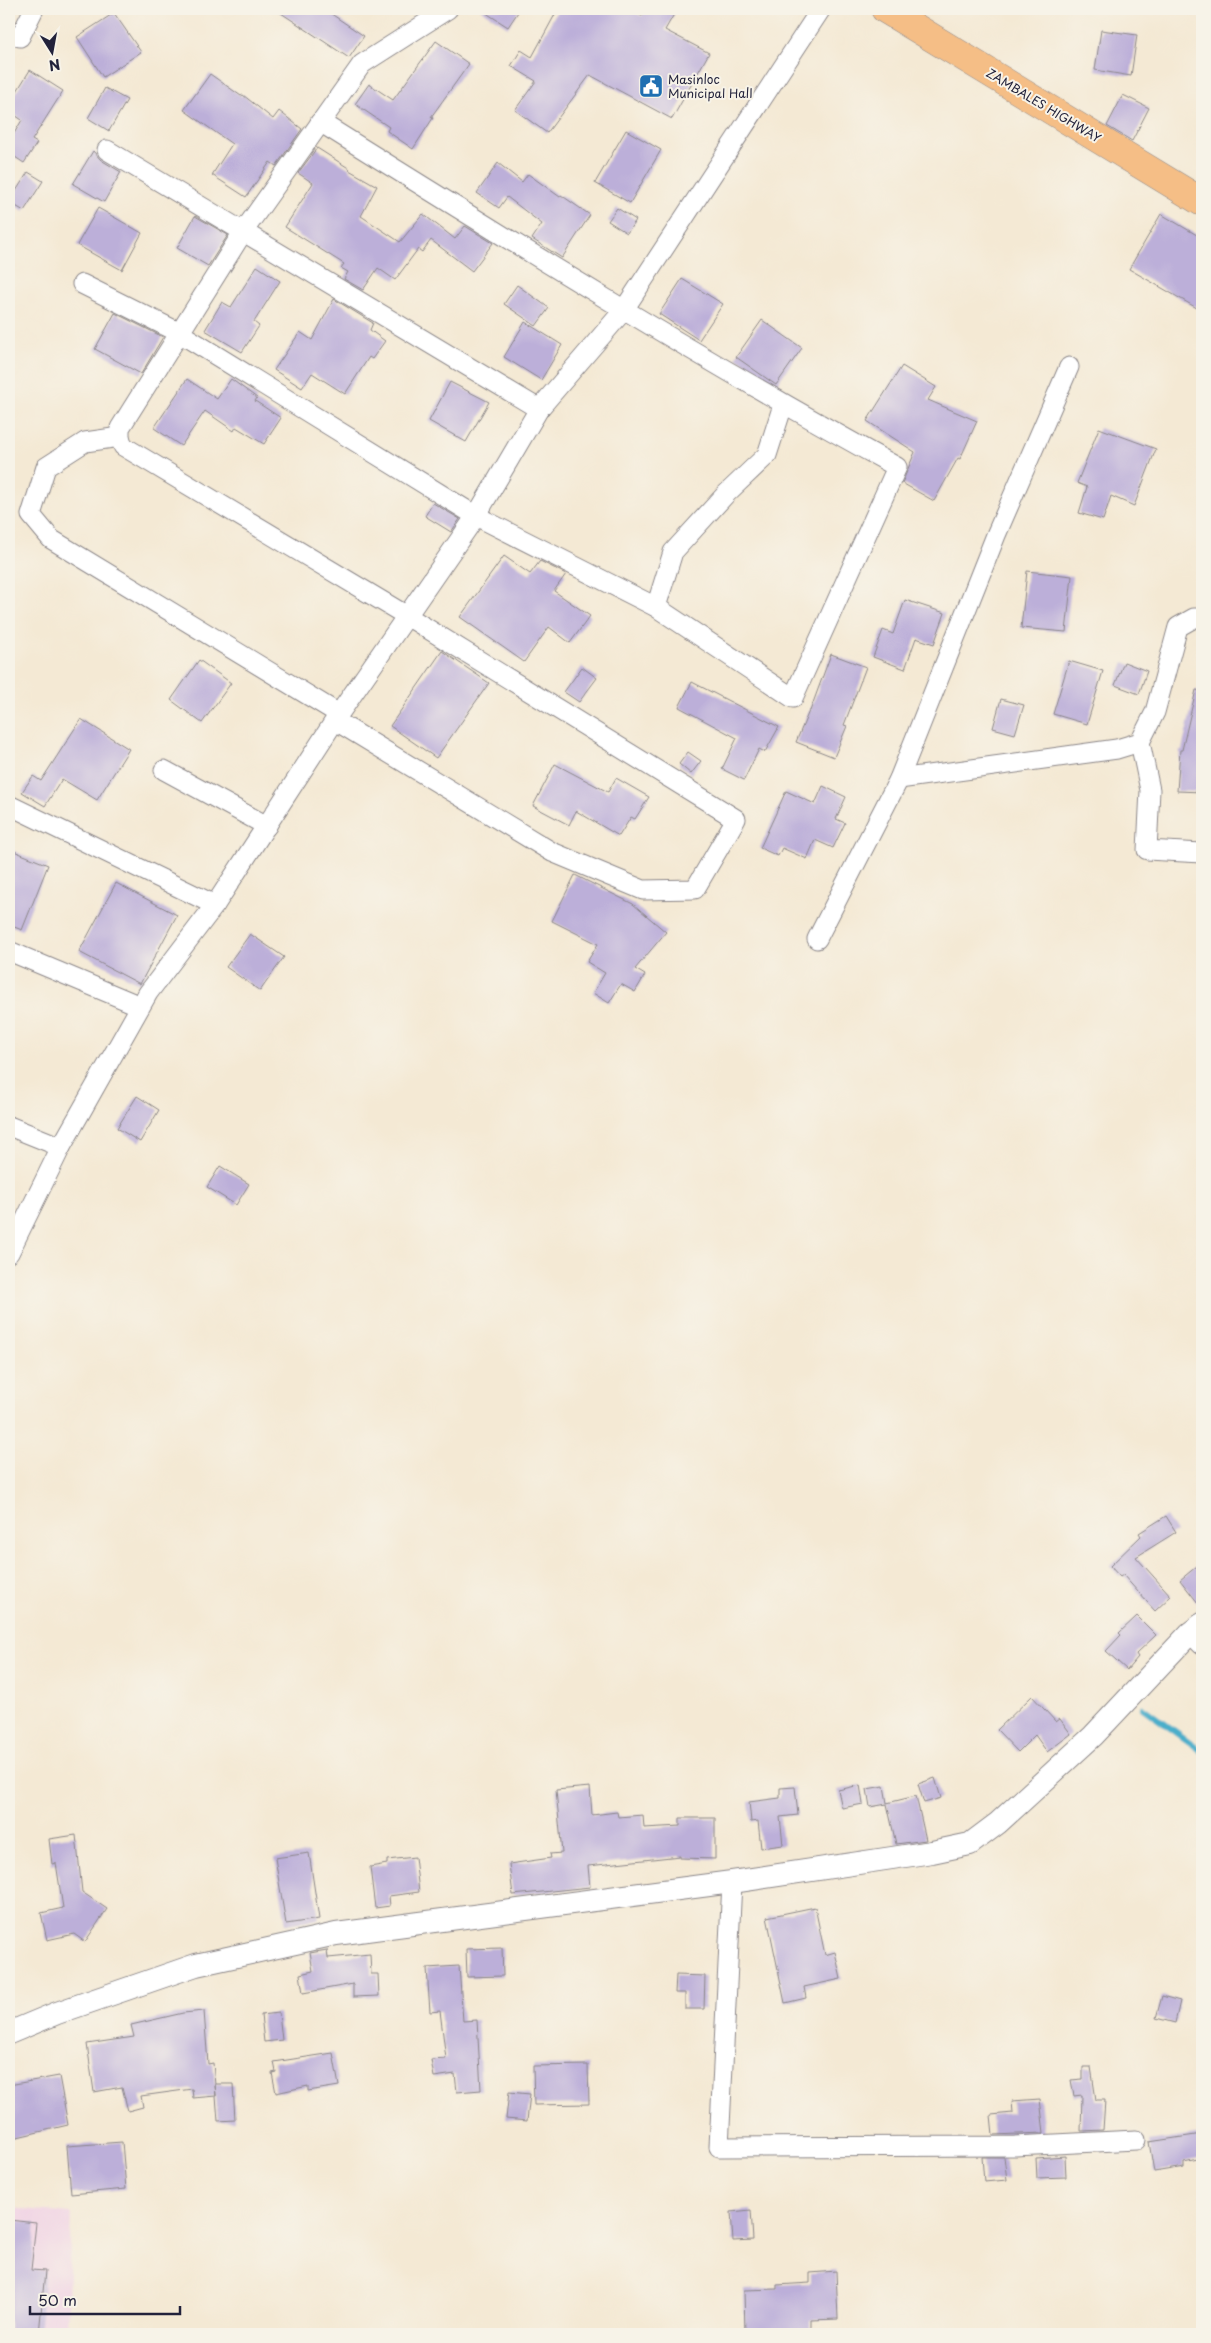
<svg xmlns="http://www.w3.org/2000/svg" width="1211" height="2343" font-family="'Playpen Sans',sans-serif">
  <style>
    .built { fill: #f0d0e4 }
    .lines { fill: none; stroke-linecap: round; stroke-linejoin: round }
    .stream { stroke: #4baeca; stroke-width: 6 }
    .building { fill: #bcafd9 }
    .minor-casing { stroke: #8b8688; stroke-width: 21 }
    .tertiary-casing { stroke: #8b8688; stroke-width: 24 }
    .primary-casing { stroke: #8b8688; stroke-width: 29 }
    .minor { stroke: #fff; stroke-width: 19 }
    .tertiary { stroke: #fff; stroke-width: 22 }
    .primary { stroke: #f5be86; stroke-width: 28 }
    .labels { text-anchor: middle; dominant-baseline: central; stroke-width: 4; stroke-linejoin: round; paint-order: stroke }
    .poi-label { font-size: 12px; fill: #22223b; stroke: #f7f3e8; text-anchor: start }
    .street-label { font-size: 12px; fill: #22223b; stroke: #f7f3e8 }
  </style>
  <rect width="100%" height="100%" fill="#f7f3e8"/>
  <filter id="ink" filterUnits="userSpaceOnUse"><feTurbulence type="fractalNoise" baseFrequency=".02" numOctaves="2"/><feDisplacementMap in="SourceGraphic" scale="10" xChannelSelector="R" yChannelSelector="G"/><feConvolveMatrix kernelMatrix="1 2 1 2 8 2 1 2 1" color-interpolation-filters="sRGB"/></filter>
  <filter id="wash" filterUnits="userSpaceOnUse"><feTurbulence type="fractalNoise" baseFrequency=".0096" numOctaves="4" result="noise"/><feDisplacementMap in="SourceGraphic" scale="20" xChannelSelector="R" yChannelSelector="G"/><feGaussianBlur stdDeviation="1.12" result="paint"/><feColorMatrix in="noise" values="0 0 0 0 0 0 0 0 0 0 0 0 0 0 0 0 0 1.4 0 .05"/><feComposite in="paint" operator="in"/></filter>
  <g filter="url(#wash)">
    <rect width="100%" height="100%" fill="#f4e9d4"/>
    <!-- built -->
    <polygon class="built" points="9,2208 71,2213 67,2334 9,2334"/>
    <g class="lines">
      <!-- stream -->
      <polyline class="stream" points="1143,1708 1202,1751"/>
    </g>
    <g id="blocks">
      <!-- building -->
      <g class="building">
        <polygon points="275,9 324,9 364,36 349,58"/>
        <polygon points="480,9 520,9 508,27"/>
        <polygon points="558,9 628,9 642,16 646,9 677,9 665,30 709,53 672,119 590,75 547,133 515,110 536,81 511,66 521,50 532,57"/>
        <polygon points="114,13 141,52 103,77 77,37"/>
        <polygon points="1101,30 1137,35 1131,76 1095,70"/>
        <polygon points="436,41 469,64 431,117 433,118 413,149 387,131 389,127 355,104 369,84 393,100"/>
        <polygon points="30,70 63,91 32,140 37,143 24,163 9,153 9,142 22,120 9,111 9,104"/>
        <polygon points="210,74 241,96 243,95 273,119 279,111 302,129 276,166 270,162 246,197 212,175 232,144 184,110"/>
        <polygon points="105,88 127,100 109,131 88,118"/>
        <polygon points="1123,95 1149,108 1132,141 1107,126"/>
        <polygon points="626,130 661,150 630,203 595,183"/>
        <polygon points="317,148 350,169 349,170 377,186 361,216 400,242 423,214 455,239 465,226 493,243 472,271 431,240 422,252 418,249 395,280 378,268 363,290 344,279 348,272 341,268 344,264 285,227 313,183 298,173"/>
        <polygon points="93,151 101,160 121,172 104,202 73,184"/>
        <polygon points="498,163 522,182 528,174 560,197 561,195 590,215 562,258 532,239 542,224 507,197 499,208 477,193"/>
        <polygon points="28,172 43,181 24,211 9,202"/>
        <polygon points="98,208 142,233 122,270 77,245"/>
        <polygon points="617,208 636,220 627,233 608,221"/>
        <polygon points="1161,214 1202,238 1202,311 1129,269"/>
        <polygon points="195,216 228,235 208,266 177,248"/>
        <polygon points="257,266 280,281 254,322 259,326 242,352 205,330 222,302 231,307"/>
        <polygon points="682,279 723,304 699,340 659,314"/>
        <polygon points="517,285 549,308 536,326 504,304"/>
        <polygon points="334,299 373,323 370,330 385,341 372,359 369,357 345,394 312,373 302,388 274,370 300,332 312,340"/>
        <polygon points="115,313 163,337 141,374 95,349"/>
        <polygon points="762,320 802,348 776,385 736,357"/>
        <polygon points="525,322 562,345 541,380 504,357"/>
        <polygon points="902,366 936,387 928,400 977,421 960,459 958,458 934,501 902,483 915,452 867,421"/>
        <polygon points="187,379 217,399 231,379 257,398 255,401 281,418 264,444 236,427 234,431 205,411 181,446 154,428"/>
        <polygon points="450,382 489,402 466,442 429,421"/>
        <polygon points="1099,428 1156,449 1134,506 1111,496 1103,520 1079,513 1087,487 1077,483"/>
        <polygon points="433,503 460,519 451,532 425,516"/>
        <polygon points="504,556 530,574 540,561 566,574 554,591 590,616 570,643 549,627 524,662 460,617"/>
        <polygon points="1027,571 1072,576 1066,632 1021,628"/>
        <polygon points="905,600 945,613 934,644 916,638 905,669 873,657 883,630 893,634"/>
        <polygon points="442,651 489,683 436,758 390,726"/>
        <polygon points="831,654 866,667 844,725 847,726 834,757 796,742 809,711 810,711"/>
        <polygon points="199,660 231,683 202,723 171,700"/>
        <polygon points="1069,661 1103,671 1087,724 1053,714"/>
        <polygon points="1124,662 1147,671 1139,694 1115,685"/>
        <polygon points="582,667 597,678 579,702 564,692"/>
        <polygon points="692,682 779,727 765,752 759,749 744,780 722,769 737,738 679,707"/>
        <polygon points="1196,690 1202,691 1202,792 1177,791 1180,750 1182,750"/>
        <polygon points="1001,699 1024,705 1015,734 993,728"/>
        <polygon points="81,719 129,749 97,800 62,779 45,806 22,792 33,776 41,781"/>
        <polygon points="688,752 701,761 691,774 679,764"/>
        <polygon points="555,764 608,792 616,778 649,797 635,819 631,817 619,836 576,811 569,825 533,806"/>
        <polygon points="823,786 846,797 836,819 845,823 833,848 815,840 807,859 782,848 778,856 760,848 786,791 815,804"/>
        <polygon points="9,849 48,865 22,930 9,925"/>
        <polygon points="575,875 633,904 666,932 635,969 645,975 635,992 621,984 609,1003 593,993 605,973 587,962 598,944 552,921"/>
        <polygon points="116,883 177,915 140,984 79,952"/>
        <polygon points="250,934 284,957 260,991 226,967"/>
        <polygon points="137,1096 159,1110 140,1142 117,1128"/>
        <polygon points="220,1166 249,1184 236,1205 207,1187"/>
        <polygon points="1166,1516 1176,1532 1136,1557 1171,1596 1155,1611 1123,1575 1120,1577 1110,1566 1141,1536 1139,1533"/>
        <polygon points="1202,1562 1202,1608 1180,1580"/>
        <polygon points="1137,1616 1156,1635 1136,1654 1138,1657 1127,1670 1106,1651 1121,1635 1119,1633"/>
        <polygon points="1032,1696 1056,1722 1060,1719 1071,1734 1047,1752 1035,1735 1018,1752 997,1730"/>
        <polygon points="935,1778 941,1798 924,1803 918,1784"/>
        <polygon points="860,1785 863,1804 842,1808 838,1790"/>
        <polygon points="884,1786 887,1803 916,1796 926,1840 896,1844 887,1804 870,1807 867,1789"/>
        <polygon points="590,1787 592,1815 617,1812 618,1817 643,1815 644,1828 680,1826 680,1818 715,1818 715,1859 680,1858 680,1856 588,1866 590,1887 513,1895 509,1864 551,1858 550,1854 562,1853 556,1790"/>
        <polygon points="795,1787 798,1815 780,1817 783,1845 761,1848 758,1821 751,1822 749,1802 780,1798 780,1788"/>
        <polygon points="76,1835 82,1892 107,1909 85,1942 74,1934 47,1940 41,1913 63,1908 56,1863 52,1864 49,1839"/>
        <polygon points="309,1853 319,1919 286,1924 275,1858"/>
        <polygon points="415,1857 419,1892 389,1896 390,1906 375,1908 370,1867 387,1864 387,1860"/>
        <polygon points="815,1907 825,1955 835,1952 841,1979 804,1987 806,1998 785,2003 767,1917"/>
        <polygon points="502,1948 503,1976 467,1977 466,1949"/>
        <polygon points="327,1950 328,1958 370,1954 371,1974 378,1974 379,1996 353,1997 353,1984 303,1993 300,1974 313,1971 310,1953"/>
        <polygon points="459,1966 463,2021 477,2020 481,2090 457,2092 455,2074 434,2077 431,2060 446,2059 440,2011 430,2012 427,1968"/>
        <polygon points="676,1975 705,1976 704,2009 685,2009 685,1993 675,1993"/>
        <polygon points="1162,1996 1180,2001 1175,2023 1156,2018"/>
        <polygon points="204,2011 208,2064 213,2063 216,2096 193,2098 192,2089 141,2096 143,2107 128,2111 122,2087 94,2092 87,2044 134,2037 131,2025 183,2013"/>
        <polygon points="279,2013 282,2040 264,2042 261,2015"/>
        <polygon points="333,2053 339,2086 308,2091 308,2086 276,2093 272,2073 276,2072 274,2062"/>
        <polygon points="588,2065 589,2104 534,2105 533,2066"/>
        <polygon points="1083,2067 1091,2067 1096,2100 1105,2100 1103,2130 1081,2131 1082,2095 1074,2096 1071,2080 1083,2079"/>
        <polygon points="59,2076 68,2125 9,2139 9,2085"/>
        <polygon points="215,2084 233,2084 235,2120 218,2121"/>
        <polygon points="509,2092 530,2094 527,2121 506,2119"/>
        <polygon points="1040,2099 1044,2133 993,2135 991,2115 1013,2113 1012,2101"/>
        <polygon points="1202,2134 1202,2158 1184,2162 1184,2167 1154,2172 1149,2142"/>
        <polygon points="122,2142 126,2189 71,2194 67,2146"/>
        <polygon points="1065,2156 1066,2177 1037,2178 1036,2158"/>
        <polygon points="982,2157 1004,2157 1007,2180 984,2182"/>
        <polygon points="751,2210 753,2240 733,2241 731,2212"/>
        <polygon points="9,2220 36,2223 31,2270 45,2271 39,2334 9,2334"/>
        <polygon points="836,2271 838,2319 811,2320 811,2331 785,2334 745,2334 744,2290 777,2289 777,2285 810,2283 810,2273"/>
      </g>
    </g>
  </g>
  <g filter="url(#ink)">
    <use href="#blocks" fill-opacity="0" stroke="#8b8688" stroke-width="1"/>
    <g class="lines">
      <defs>
        <g id="minor">
          <polyline points="20,37 34,9"/>
          <polyline points="107,150 539,409"/>
          <path d="M82 284 178 332 476 516 656 607 793 698 897 467C700 359 510 241 320 122"/>
          <polyline points="120,437 85,442 46,467 31,515 51,539 339,714"/>
          <polyline points="656,607 673,552 726,494 767,455 783,405"/>
          <polyline points="336,721 552,852 643,890 695,889 736,819 407,616 123,446 120,437 120,428 243,232 362,64 448,9"/>
          <polyline points="1140,742 1150,790 1147,850 1202,853"/>
          <polyline points="164,770 267,826"/>
          <polyline points="899,779 1117,749 1140,742 1155,712 1178,627 1194,618 1202,618"/>
          <polyline points="9,805 215,905"/>
          <polyline points="817,939 899,779 996,535 1069,367"/>
          <polyline points="9,951 140,1006"/>
          <polyline points="9,1126 61,1147"/>
          <polyline points="9,1253 61,1147 148,993 215,905 339,714 476,516 539,409 623,311 821,9"/>
          <polyline points="1190,1633 1202,1645"/>
          <polyline points="732,1882 719,2147 1015,2146 1136,2140"/>
        </g>
        <polyline id="tertiary" points="9,2033 57,2013 196,1965 336,1934 732,1882 932,1852 970,1844 998,1823 1093,1736 1190,1633 1202,1624"/>
        <polyline id="primary" points="885,9 1202,202"/>
      </defs>
      <!-- minor casing -->
      <use href="#minor" class="minor-casing"/>
      <!-- tertiary casing -->
      <use href="#tertiary" class="tertiary-casing"/>
      <!-- primary casing -->
      <use href="#primary" class="primary-casing"/>
      <!-- minor -->
      <use href="#minor" class="minor"/>
      <!-- tertiary -->
      <use href="#tertiary" class="tertiary"/>
      <!-- primary -->
      <use href="#primary" class="primary"/>
    </g>
  </g>
  <!-- icons -->
  <defs>
    <symbol id="civic-square" viewBox="-11 -11 22 22"><rect x="-9" y="-9" width="18" height="18" rx="4" fill="#1f6fb2" stroke="#f7f3e8"/><path d="M-.6-6.5H3V-4.5H.6V-3L4-1V1h2V6H-6V1h2V-1L-.6-3ZM-1.2 2.5V6h2.4V2.5Z" fill="#fff"/></symbol>
  </defs>
  <g fill-rule="evenodd">
    <use href="#civic-square" x="637" y="72" width="28" height="28"/>
  </g>
  <g class="labels">
    <!-- poi labels -->
    <g class="poi-label">
      <text x="668" y="79">Masinloc<tspan x="668" dy="14">Municipal Hall</tspan></text>
    </g>
    <!-- street labels -->
    <g class="street-label">
      <text transform="translate(1044 105) rotate(31)">ZAMBALES HIGHWAY</text>
    </g>
  </g>
  <!-- margin -->
  <rect width="1211" height="2343" fill="none" stroke="#f7f3e8" stroke-width="30"/>
  <!-- north arrow -->
  <g transform="translate(52 52) rotate(169)" stroke="#f7f3e8" stroke-width="4" paint-order="stroke">
  <path d="M0-4L9 19L0 12L-9 19Z" fill="#22223b"/>
  <text y="-8" font-size="14" font-weight="bold" text-anchor="middle" fill="#22223b">N</text>
  </g>
  <!-- scale -->
  <path d="M30 2306v8h150v-8" fill="none" stroke="#22223b" stroke-width="2.5"/>
  <text x="38" y="2306" font-size="15" fill="#22223b" stroke="#f7f3e8" stroke-width="4" paint-order="stroke">50 m</text>
</svg>
